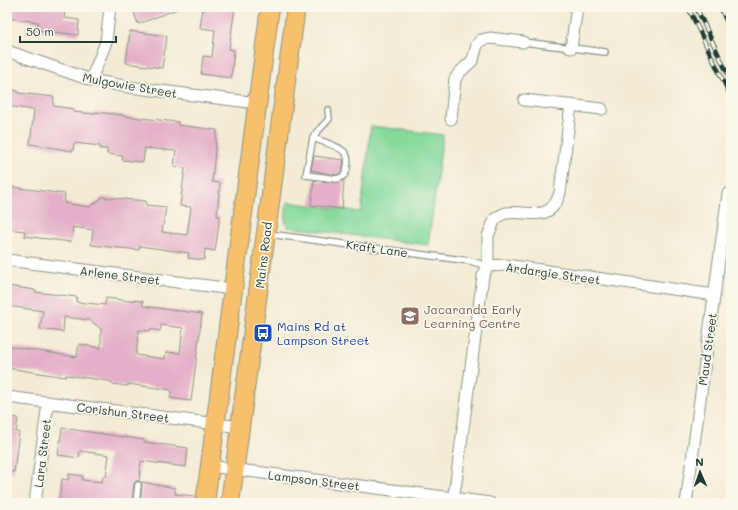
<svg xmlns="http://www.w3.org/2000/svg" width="738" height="510" font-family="Mali,sans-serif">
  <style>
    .green { fill: #85da9c; stroke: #528c68 }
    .building { fill: #e4b0c9; fill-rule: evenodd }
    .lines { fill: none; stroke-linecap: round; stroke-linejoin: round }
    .service-casing { stroke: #899484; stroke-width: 8 }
    .minor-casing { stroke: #899484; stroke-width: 13 }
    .primary-casing { stroke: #899484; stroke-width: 20 }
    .service { stroke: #fff; stroke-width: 5.5 }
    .minor { stroke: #fff; stroke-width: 11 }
    .primary { stroke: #f7c06c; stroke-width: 18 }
    .rail-casing { stroke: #1f3d34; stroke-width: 4.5 }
    .rail { stroke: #fbf7ec; stroke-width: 3; stroke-dasharray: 9; stroke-linecap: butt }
    .labels { text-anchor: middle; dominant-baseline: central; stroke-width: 3.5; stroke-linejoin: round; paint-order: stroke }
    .street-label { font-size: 12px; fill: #1f3d34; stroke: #fbf7ec }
    .education-label { font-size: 12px; fill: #785e54; stroke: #fbf7ec; text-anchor: start }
    .transit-label { font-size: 12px; fill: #164399; stroke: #fbf7ec; text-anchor: start }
  </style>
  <rect width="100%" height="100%" fill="#fbf7ec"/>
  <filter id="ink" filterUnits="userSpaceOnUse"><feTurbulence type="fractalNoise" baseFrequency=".025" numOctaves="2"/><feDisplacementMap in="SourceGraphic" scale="8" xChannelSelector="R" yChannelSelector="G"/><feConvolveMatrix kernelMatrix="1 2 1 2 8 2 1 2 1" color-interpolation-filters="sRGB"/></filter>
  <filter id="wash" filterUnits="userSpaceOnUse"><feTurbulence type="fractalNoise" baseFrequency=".012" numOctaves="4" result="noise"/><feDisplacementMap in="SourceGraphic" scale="16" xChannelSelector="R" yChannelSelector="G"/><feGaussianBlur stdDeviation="0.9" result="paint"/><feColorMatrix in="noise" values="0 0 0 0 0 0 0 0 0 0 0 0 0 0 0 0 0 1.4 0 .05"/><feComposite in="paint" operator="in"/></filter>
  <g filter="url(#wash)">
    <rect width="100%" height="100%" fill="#f3ebd4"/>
    <!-- green -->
    <polygon class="green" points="371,126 443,135 428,245 288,227 285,221 287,202 361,212"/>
    <g id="blocks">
      <!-- building -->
      <g class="building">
        <polygon points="7,7 66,7 64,18 79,20 78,35 37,30 38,22 7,18"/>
        <polygon points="132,7 179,7 180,8 138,24"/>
        <polygon points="203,7 235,7 229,49 234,50 231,78 201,74 203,56 212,57 215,30 200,28"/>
        <polygon points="130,31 167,36 162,68 126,63"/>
        <polygon points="7,89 18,91 18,93 54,97 53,106 74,109 74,112 94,114 95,112 123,115 123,116 178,122 178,125 217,130 212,182 220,183 217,216 220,216 215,251 205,249 204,260 188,258 189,253 140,246 139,250 91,245 93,230 73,227 71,242 24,236 25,231 7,229 12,187 65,194 64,203 89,207 100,200 101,197 146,201 146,205 166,207 162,232 187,235 191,207 180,206 185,168 174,167 176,151 145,148 143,162 122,160 123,156 107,154 107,149 100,149 100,146 74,143 73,151 30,144 34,110 7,106"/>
        <polygon points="314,156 344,160 342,171 337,175 311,170"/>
        <polygon points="314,180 336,183 344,180 342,209 311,205"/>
        <path d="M8 286 35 290V292L77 297 76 302 105 305 106 298 130 301 131 300 143 301V306L202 314 191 401 170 398 172 390 128 384V386L112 384V382L102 380 66 375 65 377 7 368V346L77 357 79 344 101 348V329L90 320 64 317 63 332 40 329 43 311 7 306ZM161 325 183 328 180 353 166 352 165 359 136 355 139 330 150 331V329L160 331Z"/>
        <polygon points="7,416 18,418 16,432 19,432 14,472 7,472"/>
        <polygon points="62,428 144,440 144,442 188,448 186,467 141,461 139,481 136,481 134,485 132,503 103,503 86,501 86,503 59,503 62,479 68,480 69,474 83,476 82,480 102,482 103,476 106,477 109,455 80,451 79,458 58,455"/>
        <polygon points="141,482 175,488 175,494 195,496 195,503 140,503 142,485"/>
      </g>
    </g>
  </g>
  <g filter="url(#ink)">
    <use href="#blocks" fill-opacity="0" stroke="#899484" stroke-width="1"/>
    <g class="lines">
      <defs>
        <g id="service">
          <polyline points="523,42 605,52"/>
          <path d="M313 138C321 141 340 146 345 153 349 157 348 163 347 168 346 175 343 177 337 179L306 175 313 138 317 132 329 119 328 110"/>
          <polyline points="269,234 470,261 488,266"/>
          <polyline points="136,503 138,485"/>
        </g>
        <g id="minor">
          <polyline points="571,48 577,7"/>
          <polyline points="7,51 91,80 129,87 257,103"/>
          <polyline points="91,80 106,42 110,7"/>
          <polyline points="524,100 602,109"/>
          <polyline points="451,119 455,79 460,72 473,60 477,45 481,40 490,38 523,42"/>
          <polyline points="7,260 232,289"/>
          <path d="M488 266V236L495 219C498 217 502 214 506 213 530 210 550 224 560 193L571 105"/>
          <polyline points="7,397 240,427"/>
          <polyline points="210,466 490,503"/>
          <polyline points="35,503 48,402"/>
          <polyline points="452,503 456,482 483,276 488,266 506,265 714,295"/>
          <polyline points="686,503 728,194"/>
        </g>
        <g id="primary">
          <polyline points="205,503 270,7"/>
          <polyline points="230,503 296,7"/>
        </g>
      </defs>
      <!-- service casing -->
      <use href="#service" class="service-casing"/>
      <!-- minor casing -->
      <use href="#minor" class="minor-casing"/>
      <!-- primary casing -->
      <use href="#primary" class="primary-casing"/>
      <!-- service -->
      <use href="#service" class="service"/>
      <!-- minor -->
      <use href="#minor" class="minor"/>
      <!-- primary -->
      <use href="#primary" class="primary"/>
      <defs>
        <g id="rail">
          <polyline points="688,7 731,97"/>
          <polyline points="696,7 731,81"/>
          <polyline points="720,7 731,31"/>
        </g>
      </defs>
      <!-- rail casing -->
      <use href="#rail" class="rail-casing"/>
      <!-- rail -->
      <use href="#rail" class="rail"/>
    </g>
  </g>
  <!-- icons -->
  <defs>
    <symbol id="school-square" viewBox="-11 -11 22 22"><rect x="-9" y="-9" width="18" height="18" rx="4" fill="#8d6e63" stroke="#fbf7ec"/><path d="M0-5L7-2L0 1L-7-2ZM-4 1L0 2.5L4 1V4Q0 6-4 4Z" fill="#fff"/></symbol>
    <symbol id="bus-square" viewBox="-11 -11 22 22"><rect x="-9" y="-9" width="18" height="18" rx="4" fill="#1a4fb4" stroke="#fbf7ec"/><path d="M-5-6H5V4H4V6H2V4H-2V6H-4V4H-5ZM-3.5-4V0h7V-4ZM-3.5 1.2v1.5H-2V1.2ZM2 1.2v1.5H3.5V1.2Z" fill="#fff"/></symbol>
  </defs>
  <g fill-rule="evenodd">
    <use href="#school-square" x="399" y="305" width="22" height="22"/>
    <use href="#bus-square" x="252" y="322" width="22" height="22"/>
  </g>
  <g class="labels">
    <!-- street labels -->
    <g class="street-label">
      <text transform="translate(130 85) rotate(10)">Mulgowie Street</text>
      <text transform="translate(377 248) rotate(8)">Kraft Lane</text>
      <text transform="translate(263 255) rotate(-83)">Mains Road</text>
      <text transform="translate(553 273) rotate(8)">Ardargie Street</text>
      <text transform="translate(120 275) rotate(7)">Arlene Street</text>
      <text transform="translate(707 349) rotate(-82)">Maud Street</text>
      <text transform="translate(123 412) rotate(7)">Corishun Street</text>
      <text transform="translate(42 453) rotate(-83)">Lara Street</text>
      <text transform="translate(314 480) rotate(7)">Lampson Street</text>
    </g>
    <!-- education labels -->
    <g class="education-label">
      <text x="424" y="309">Jacaranda Early<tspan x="424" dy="14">Learning Centre</tspan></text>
    </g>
    <!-- transit labels -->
    <g class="transit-label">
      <text x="277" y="326">Mains Rd at<tspan x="277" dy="14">Lampson Street</tspan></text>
    </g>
  </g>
  <!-- margin -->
  <rect width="738" height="510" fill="none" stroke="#fbf7ec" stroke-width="24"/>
  <!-- north arrow -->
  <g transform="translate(700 472) rotate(358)" stroke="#fbf7ec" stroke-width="3" paint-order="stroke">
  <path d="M0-3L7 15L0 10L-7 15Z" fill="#1f3d34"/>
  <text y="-6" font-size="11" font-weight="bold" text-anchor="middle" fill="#1f3d34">N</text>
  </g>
  <!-- scale -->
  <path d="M20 36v6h96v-6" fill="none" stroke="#1f3d34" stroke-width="2"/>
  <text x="26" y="36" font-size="12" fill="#1f3d34" stroke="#fbf7ec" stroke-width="3" paint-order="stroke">50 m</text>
</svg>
